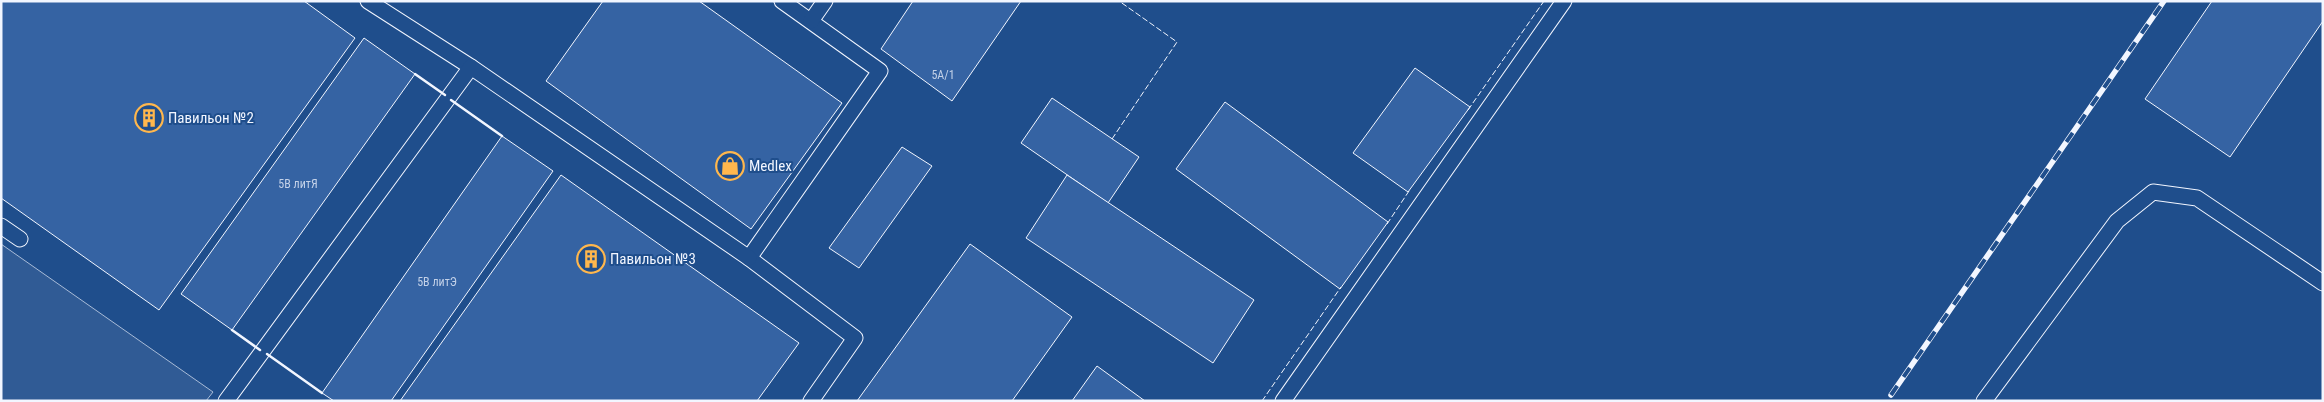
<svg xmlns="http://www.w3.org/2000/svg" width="2324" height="402" font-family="'Roboto Condensed',sans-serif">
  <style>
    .built { fill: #305b95; stroke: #a8bbd7 }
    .building { fill: #3563a3; stroke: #f2f6ff }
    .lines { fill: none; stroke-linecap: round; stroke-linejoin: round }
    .lane-casing { stroke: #f2f6ff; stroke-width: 17 }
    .lane { stroke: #1f4e8c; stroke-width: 15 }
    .rail-casing { stroke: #f2f6ff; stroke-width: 5.5 }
    .rail { stroke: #1f4e8c; stroke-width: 4; stroke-dasharray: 11; stroke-linecap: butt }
    .fence { stroke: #f2f6ff; stroke-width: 1; stroke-dasharray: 6 2.5; stroke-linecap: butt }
    .wall { stroke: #f2f6ff; stroke-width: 2.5 }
    .labels { text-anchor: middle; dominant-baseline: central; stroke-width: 4; stroke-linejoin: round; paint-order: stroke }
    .number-label { font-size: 12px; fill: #c3d1e8 }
    .poi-label { font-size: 15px; fill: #f2f6ff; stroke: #1f4e8c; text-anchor: start }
  </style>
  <rect width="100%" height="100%" fill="#1f4e8c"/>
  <!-- built -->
  <polygon class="built" points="1,244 213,392 206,401 1,401"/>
  <!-- building -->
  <g class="building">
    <polygon points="1,1 304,1 355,38 159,310 1,198"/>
    <polygon points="603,1 699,1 842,103 751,229 546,81"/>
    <polygon points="913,1 1021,1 952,101 881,49"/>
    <polygon points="2212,1 2323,1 2323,21 2230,157 2145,99"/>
    <polygon points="364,38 415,74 232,330 181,294"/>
    <polygon points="1415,68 1470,107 1408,192 1353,153"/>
    <polygon points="1052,98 1139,157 1108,203 1021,143"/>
    <polygon points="1225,102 1388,222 1340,289 1176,169"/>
    <polygon points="502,136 553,171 391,401 334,401 322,393"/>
    <polygon points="902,147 932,166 859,268 829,248"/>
    <polygon points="561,175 799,343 757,401 400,401"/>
    <polygon points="1067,175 1254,300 1213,363 1026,238"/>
    <polygon points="970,244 1072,317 1012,401 857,401"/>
    <polygon points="1097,366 1145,401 1072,401"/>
  </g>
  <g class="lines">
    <defs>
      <g id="lane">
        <polyline points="368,1 471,67"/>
        <polyline points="782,1 880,71 749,258 855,338 811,401"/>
        <polyline points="811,21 825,1"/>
        <polyline points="1,226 20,239"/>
        <polyline points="226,401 471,67 749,258"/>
        <polyline points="1283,401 1564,1"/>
        <polyline points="1984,401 2117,221 2153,192 2197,198 2323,283"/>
      </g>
    </defs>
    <!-- lane casing -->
    <use href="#lane" class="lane-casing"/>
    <!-- lane -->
    <use href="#lane" class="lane"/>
    <defs>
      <polyline id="rail" points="1891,395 2164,1"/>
    </defs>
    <!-- rail casing -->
    <use href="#rail" class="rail-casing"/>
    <!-- rail -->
    <use href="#rail" class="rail"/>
    <!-- fence -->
    <g class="fence">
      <polyline points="1468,110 1544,1"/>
      <polyline points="1112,139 1177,42 1119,1"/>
      <polyline points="1387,224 1409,191"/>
      <polyline points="1262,401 1341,287"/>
    </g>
    <!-- wall -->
    <g class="wall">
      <polyline points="415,74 445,95"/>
      <polyline points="451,100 502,136"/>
      <polyline points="232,330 260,350"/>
      <polyline points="267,354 322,393"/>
    </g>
  </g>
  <!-- icons -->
  <defs>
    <symbol id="building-ring" viewBox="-11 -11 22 22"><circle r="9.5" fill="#1f4e8c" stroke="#ffb74d" stroke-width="1.5"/><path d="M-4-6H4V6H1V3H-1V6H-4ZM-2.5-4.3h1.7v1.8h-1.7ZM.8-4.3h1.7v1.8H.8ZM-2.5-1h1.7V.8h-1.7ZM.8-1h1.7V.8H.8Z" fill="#ffb74d"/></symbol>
    <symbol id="shop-ring" viewBox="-11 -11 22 22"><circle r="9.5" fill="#1f4e8c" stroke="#ffb74d" stroke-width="1.5"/><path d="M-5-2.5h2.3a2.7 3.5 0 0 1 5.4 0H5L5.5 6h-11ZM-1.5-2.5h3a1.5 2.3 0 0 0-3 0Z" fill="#ffb74d"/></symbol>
  </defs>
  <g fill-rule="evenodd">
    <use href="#building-ring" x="133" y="102" width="32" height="32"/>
    <use href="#shop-ring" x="714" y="150" width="32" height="32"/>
    <use href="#building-ring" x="575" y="243" width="32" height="32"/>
  </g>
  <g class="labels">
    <!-- number labels -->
    <g class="number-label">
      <text x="943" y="75">5А/1</text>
      <text x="298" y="184">5В литЯ</text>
      <text x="437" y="282">5В литЭ</text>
    </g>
    <!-- poi labels -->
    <g class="poi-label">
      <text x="168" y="118">Павильон №2</text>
      <text x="749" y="166">Medlex</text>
      <text x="610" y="259">Павильон №3</text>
    </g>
  </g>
  <!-- border -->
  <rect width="2324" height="402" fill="none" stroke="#f2f6ff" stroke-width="5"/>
</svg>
